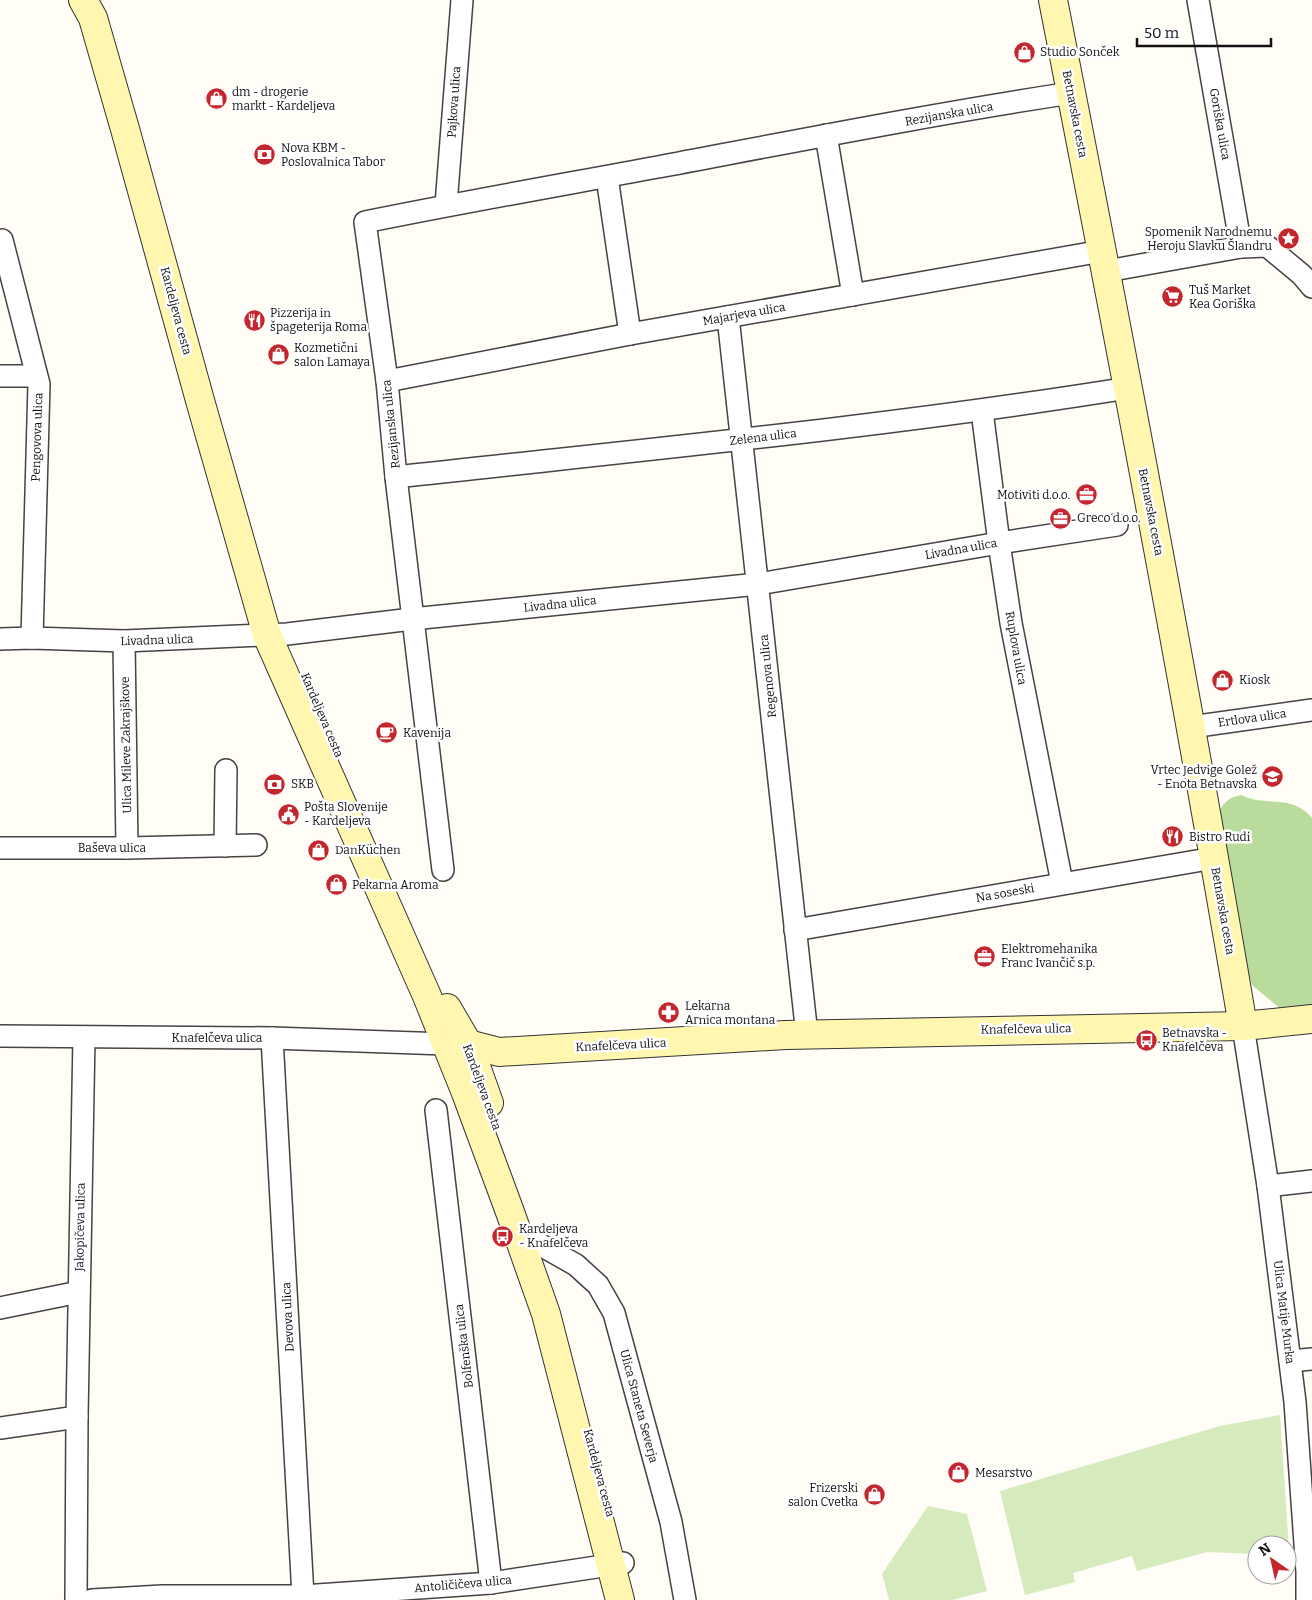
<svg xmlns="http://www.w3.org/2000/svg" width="1312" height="1600" font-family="Bitter,serif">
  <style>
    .green { fill: #d5ebbd }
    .forest { fill: #b9dc9c }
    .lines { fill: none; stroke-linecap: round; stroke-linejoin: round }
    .street-casing { stroke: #444; stroke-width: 24 }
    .secondary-casing { stroke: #333; stroke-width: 30 }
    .street { stroke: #fff; stroke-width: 21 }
    .secondary { stroke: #fff6b0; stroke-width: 28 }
    .labels { text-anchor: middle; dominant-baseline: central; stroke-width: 5; stroke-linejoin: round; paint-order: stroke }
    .poi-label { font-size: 12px; fill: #111; stroke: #fff; text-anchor: start }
    .street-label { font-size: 12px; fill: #111; stroke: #fff }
  </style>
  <rect width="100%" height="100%" fill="#fffdf5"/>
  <!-- green -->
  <g class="green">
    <polygon points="1280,1415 1289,1549 1287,1551 1287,1545 1257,1545 1257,1554 1207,1552 1137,1571 1132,1556 1073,1573 1075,1582 1025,1595 1000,1491 1220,1426"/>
    <polygon points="928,1506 967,1514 987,1591 952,1600 889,1600 882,1574"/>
  </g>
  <!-- forest -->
  <path class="forest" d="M1241 795C1246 797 1251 799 1256 800 1278 803 1296 799 1312 818V1008L1282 1010 1253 986 1247 974 1217 821C1220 807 1225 798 1241 795Z"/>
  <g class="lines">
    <defs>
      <g id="street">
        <polyline points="1198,0 1241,247 1267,246 1302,275 1312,287"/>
        <polyline points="826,135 853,295"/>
        <polyline points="607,177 630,334"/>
        <polyline points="446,205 462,0"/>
        <polyline points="2,240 39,384 32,638"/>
        <polyline points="1107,271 1241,247"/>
        <polyline points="728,317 807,1035"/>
        <polyline points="0,376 36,376"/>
        <polyline points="387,381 630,334 1102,251"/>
        <polyline points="982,411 999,543 1011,623 1062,883"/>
        <path d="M396 477C640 450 885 427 1128 388"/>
        <polyline points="0,639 32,638 124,641 287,634 412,619 758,584 999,543 1117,525"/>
        <polyline points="124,641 127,848"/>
        <polyline points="1191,727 1312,710"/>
        <polyline points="225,846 226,770"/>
        <polyline points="0,848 127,848 256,845"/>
        <path d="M443 870 396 477 387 381 365 222C463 202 561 185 658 167 796 141 933 114 1071 93"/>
        <polyline points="795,930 1214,858"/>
        <polyline points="1243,1026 1268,1186 1295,1402 1307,1572 1307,1600"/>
        <polyline points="0,1036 272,1038 446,1044"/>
        <polyline points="272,1038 303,1596"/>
        <polyline points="436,1110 491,1583"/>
        <polyline points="1268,1186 1312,1181"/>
        <polyline points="539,1244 576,1265 598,1285 614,1313 671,1522 685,1600"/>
        <polyline points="0,1308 79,1292"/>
        <polyline points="1290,1361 1312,1359"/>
        <polyline points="0,1428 77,1417"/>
        <polyline points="76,1600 77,1417 84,1037"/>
        <polyline points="92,1600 162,1596 303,1596 491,1583 623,1563"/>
      </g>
      <g id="secondary">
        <polyline points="83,0 93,18 125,129 201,404 267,635 427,996 466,1093 510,1212 546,1314 620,1600"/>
        <path d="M1053 0C1120 341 1185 683 1243 1026"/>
        <polyline points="447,1008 468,1044 489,1103"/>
        <polyline points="453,1044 468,1044 499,1052 785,1035 1243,1026 1312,1019"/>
      </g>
    </defs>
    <!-- street casing -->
    <use href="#street" class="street-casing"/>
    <!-- secondary casing -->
    <use href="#secondary" class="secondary-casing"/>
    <!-- street -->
    <use href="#street" class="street"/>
    <!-- secondary -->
    <use href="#secondary" class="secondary"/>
  </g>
  <!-- icons -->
  <defs>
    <symbol id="shop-disc" viewBox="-11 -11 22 22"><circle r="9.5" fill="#c4262e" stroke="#fff"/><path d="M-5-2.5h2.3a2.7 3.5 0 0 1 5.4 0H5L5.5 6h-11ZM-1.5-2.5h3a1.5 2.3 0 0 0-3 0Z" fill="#fff"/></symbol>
    <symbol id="bank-disc" viewBox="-11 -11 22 22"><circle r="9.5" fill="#c4262e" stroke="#fff"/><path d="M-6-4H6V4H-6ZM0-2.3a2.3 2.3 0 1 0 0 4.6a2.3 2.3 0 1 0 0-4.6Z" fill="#fff"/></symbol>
    <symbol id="sight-disc" viewBox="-11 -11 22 22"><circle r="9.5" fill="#c4262e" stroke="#fff"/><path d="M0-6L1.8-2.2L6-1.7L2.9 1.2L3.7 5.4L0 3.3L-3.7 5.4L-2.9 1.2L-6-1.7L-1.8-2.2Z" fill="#fff"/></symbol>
    <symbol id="supermarket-disc" viewBox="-11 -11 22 22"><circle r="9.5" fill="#c4262e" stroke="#fff"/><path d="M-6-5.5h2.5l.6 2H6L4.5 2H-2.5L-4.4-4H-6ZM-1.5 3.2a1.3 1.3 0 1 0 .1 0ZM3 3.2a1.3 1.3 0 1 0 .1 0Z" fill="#fff"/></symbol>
    <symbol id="restaurant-disc" viewBox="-11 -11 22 22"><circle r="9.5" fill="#c4262e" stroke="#fff"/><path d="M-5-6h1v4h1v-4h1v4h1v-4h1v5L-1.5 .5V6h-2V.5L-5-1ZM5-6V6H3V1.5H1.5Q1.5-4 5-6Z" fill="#fff"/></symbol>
    <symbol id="office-disc" viewBox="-11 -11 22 22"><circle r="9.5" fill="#c4262e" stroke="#fff"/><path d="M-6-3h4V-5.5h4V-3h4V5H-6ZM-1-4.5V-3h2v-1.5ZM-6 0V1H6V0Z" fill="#fff"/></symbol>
    <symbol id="cafe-disc" viewBox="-11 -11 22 22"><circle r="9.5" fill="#c4262e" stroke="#fff"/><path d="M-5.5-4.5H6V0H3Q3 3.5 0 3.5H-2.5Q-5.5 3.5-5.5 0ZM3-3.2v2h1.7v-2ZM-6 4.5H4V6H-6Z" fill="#fff"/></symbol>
    <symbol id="school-disc" viewBox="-11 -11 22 22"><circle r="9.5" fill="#c4262e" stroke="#fff"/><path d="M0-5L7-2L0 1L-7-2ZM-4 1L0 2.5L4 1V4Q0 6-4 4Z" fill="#fff"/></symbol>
    <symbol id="civic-disc" viewBox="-11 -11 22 22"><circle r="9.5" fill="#c4262e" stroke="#fff"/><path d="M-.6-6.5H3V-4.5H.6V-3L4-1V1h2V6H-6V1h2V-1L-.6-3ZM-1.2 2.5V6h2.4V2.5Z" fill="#fff"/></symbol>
    <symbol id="pharmacy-disc" viewBox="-11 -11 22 22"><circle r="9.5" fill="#c4262e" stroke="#fff"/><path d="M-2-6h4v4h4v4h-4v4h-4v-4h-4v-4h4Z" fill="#fff"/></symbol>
    <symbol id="bus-disc" viewBox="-11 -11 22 22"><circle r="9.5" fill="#c4262e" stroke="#fff"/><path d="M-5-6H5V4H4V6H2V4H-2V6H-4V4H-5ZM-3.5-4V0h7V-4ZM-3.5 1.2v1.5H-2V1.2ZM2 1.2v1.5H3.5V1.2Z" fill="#fff"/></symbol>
  </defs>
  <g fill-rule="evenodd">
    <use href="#shop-disc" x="1012" y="40" width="25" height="25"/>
    <use href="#shop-disc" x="204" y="86" width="25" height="25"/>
    <use href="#bank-disc" x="252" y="142" width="25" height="25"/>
    <use href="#sight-disc" x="1276" y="226" width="25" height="25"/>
    <use href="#supermarket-disc" x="1160" y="284" width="25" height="25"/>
    <use href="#restaurant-disc" x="242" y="308" width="25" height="25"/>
    <use href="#shop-disc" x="266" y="342" width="25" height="25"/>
    <use href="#office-disc" x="1074" y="482" width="25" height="25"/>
    <use href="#office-disc" x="1048" y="506" width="25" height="25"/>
    <use href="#shop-disc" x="1210" y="668" width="25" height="25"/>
    <use href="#cafe-disc" x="374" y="720" width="25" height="25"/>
    <use href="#school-disc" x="1260" y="764" width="25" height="25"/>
    <use href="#bank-disc" x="262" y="772" width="25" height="25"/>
    <use href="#civic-disc" x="276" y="802" width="25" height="25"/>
    <use href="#restaurant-disc" x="1160" y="824" width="25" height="25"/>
    <use href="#shop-disc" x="306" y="838" width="25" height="25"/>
    <use href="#shop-disc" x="324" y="872" width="25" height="25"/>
    <use href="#office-disc" x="972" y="944" width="25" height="25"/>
    <use href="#pharmacy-disc" x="656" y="1000" width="25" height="25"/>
    <use href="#bus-disc" x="1134" y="1028" width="25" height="25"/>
    <use href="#bus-disc" x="490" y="1224" width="25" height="25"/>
    <use href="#shop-disc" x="946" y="1460" width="25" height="25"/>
    <use href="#shop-disc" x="862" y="1482" width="25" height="25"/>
  </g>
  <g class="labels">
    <!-- poi labels -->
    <g class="poi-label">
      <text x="1040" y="52">Studio Sonček</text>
      <text x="232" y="92">dm - drogerie<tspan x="232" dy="14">markt - Kardeljeva</tspan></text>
      <text x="281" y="148">Nova KBM -<tspan x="281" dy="14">Poslovalnica Tabor</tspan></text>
      <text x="1272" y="232" text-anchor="end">Spomenik Narodnemu<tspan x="1272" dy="14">Heroju Slavku Šlandru</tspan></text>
      <text x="1189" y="290">Tuš Market<tspan x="1189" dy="14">Kea Goriška</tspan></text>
      <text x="270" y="313">Pizzerija in<tspan x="270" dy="14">špageterija Roma</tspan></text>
      <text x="294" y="348">Kozmetični<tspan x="294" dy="14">salon Lamaya</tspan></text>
      <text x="1070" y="495" text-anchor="end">Motiviti d.o.o.</text>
      <text x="1077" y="518">Greco d.o.o.</text>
      <text x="1239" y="680">Kiosk</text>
      <text x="403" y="733">Kavenija</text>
      <text x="1257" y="770" text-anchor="end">Vrtec Jedvige Golež<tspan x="1257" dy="14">- Enota Betnavska</tspan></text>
      <text x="291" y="784">SKB</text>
      <text x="304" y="807">Pošta Slovenije<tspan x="304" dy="14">- Kardeljeva</tspan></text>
      <text x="1189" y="837">Bistro Rudi</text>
      <text x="335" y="850">DanKüchen</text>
      <text x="352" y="885">Pekarna Aroma</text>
      <text x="1001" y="949">Elektromehanika<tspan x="1001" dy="14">Franc Ivančič s.p.</tspan></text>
      <text x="685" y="1006">Lekarna<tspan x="685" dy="14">Arnica montana</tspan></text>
      <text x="1162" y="1033">Betnavska -<tspan x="1162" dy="14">Knafelčeva</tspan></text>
      <text x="519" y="1229">Kardeljeva<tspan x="519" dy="14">- Knafelčeva</tspan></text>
      <text x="975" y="1473">Mesarstvo</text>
      <text x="858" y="1488" text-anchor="end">Frizerski<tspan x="858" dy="14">salon Cvetka</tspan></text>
    </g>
    <!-- street labels -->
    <g class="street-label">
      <text transform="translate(454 102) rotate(-86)">Pajkova ulica</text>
      <text transform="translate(949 114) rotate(-10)">Rezijanska ulica</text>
      <text transform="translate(1075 114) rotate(79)">Betnavska cesta</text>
      <text transform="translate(1220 124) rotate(80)">Goriška ulica</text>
      <text transform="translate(176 311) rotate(75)">Kardeljeva cesta</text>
      <text transform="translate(744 314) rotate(-10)">Majarjeva ulica</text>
      <text transform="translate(391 424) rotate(-96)">Rezijanska ulica</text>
      <text transform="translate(37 437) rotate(-88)">Pengovova ulica</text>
      <text transform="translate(763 437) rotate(-7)">Zelena ulica</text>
      <text transform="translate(1151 512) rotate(79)">Betnavska cesta</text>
      <text transform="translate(961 549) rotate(-10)">Livadna ulica</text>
      <text transform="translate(560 604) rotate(-6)">Livadna ulica</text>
      <text transform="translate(157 640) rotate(-2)">Livadna ulica</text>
      <text transform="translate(1016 648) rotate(80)">Ruplova ulica</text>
      <text transform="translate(768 676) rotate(-96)">Regenova ulica</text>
      <text transform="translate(322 715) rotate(67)">Kardeljeva cesta</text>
      <text transform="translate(1252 718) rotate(-8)">Ertlova ulica</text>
      <text transform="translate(126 745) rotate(-91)">Ulica Mileve Zakrajškove</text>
      <text x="112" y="848">Baševa ulica</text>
      <text transform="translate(1005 893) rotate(-10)">Na soseski</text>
      <text transform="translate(1223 911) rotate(80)">Betnavska cesta</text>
      <text transform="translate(1026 1029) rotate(-1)">Knafelčeva ulica</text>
      <text x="217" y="1038">Knafelčeva ulica</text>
      <text transform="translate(621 1045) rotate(-3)">Knafelčeva ulica</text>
      <text transform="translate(482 1087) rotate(70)">Kardeljeva cesta</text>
      <text transform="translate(80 1227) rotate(-89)">Jakopičeva ulica</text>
      <text transform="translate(1284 1312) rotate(83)">Ulica Matije Murka</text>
      <text transform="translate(288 1317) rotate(-93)">Devova ulica</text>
      <text transform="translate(464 1346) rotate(-97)">Bolfenška ulica</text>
      <text transform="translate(639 1406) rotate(75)">Ulica Staneta Severja</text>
      <text transform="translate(599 1473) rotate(75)">Kardeljeva cesta</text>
      <text transform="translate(463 1584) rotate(-5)">Antoličičeva ulica</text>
    </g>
  </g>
  <!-- north arrow -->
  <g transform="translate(1272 1560) rotate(326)"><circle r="24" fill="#ffffff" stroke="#a0a0a0"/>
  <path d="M0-4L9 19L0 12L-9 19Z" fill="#c4262e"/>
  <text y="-8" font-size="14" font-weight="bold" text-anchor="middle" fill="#111111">N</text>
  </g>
  <!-- scale -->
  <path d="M1137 38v8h134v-8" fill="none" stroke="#111111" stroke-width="2.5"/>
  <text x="1144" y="38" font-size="15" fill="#111111" stroke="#ffffff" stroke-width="4" paint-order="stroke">50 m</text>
</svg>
